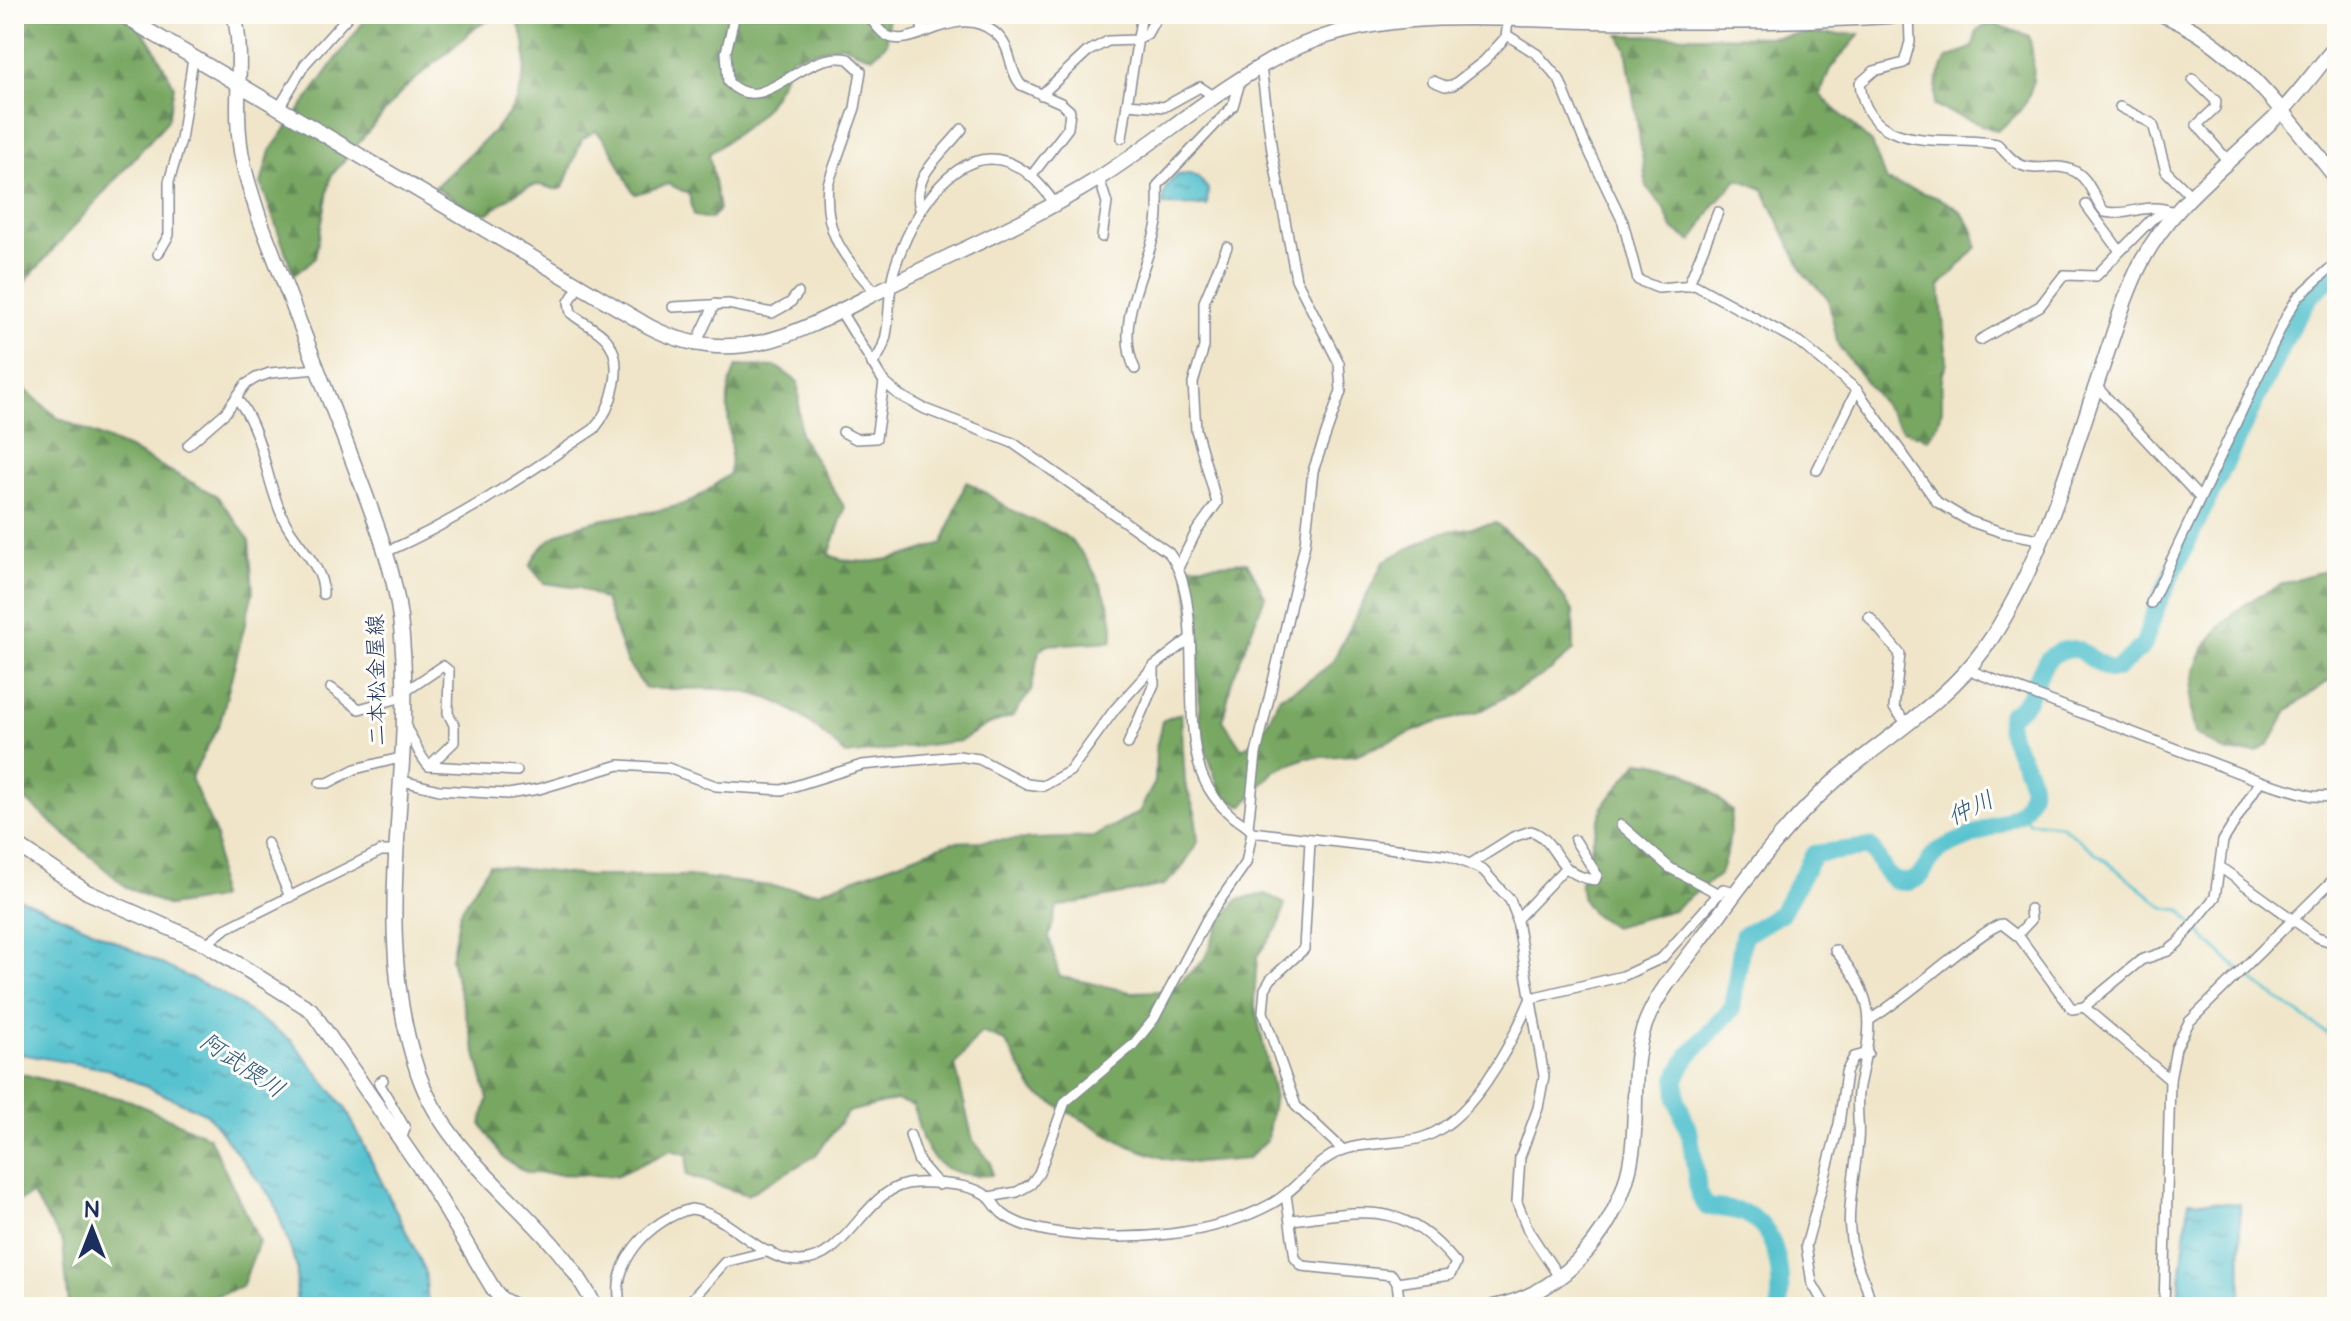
<svg xmlns="http://www.w3.org/2000/svg" width="2351" height="1321" font-family="'Architects Daughter','Klee One',sans-serif">
  <style>
    .forest { fill: url(#forest-firs); stroke: #4a6b60; stroke-width: 2 }
    .water { fill: url(#water-ripples); stroke: #387896; stroke-width: 2 }
    .lines { fill: none; stroke-linecap: round; stroke-linejoin: round }
    .stream { stroke: #56c2cf; stroke-width: 3 }
    .river { stroke: #56c2cf; stroke-width: 18 }
    .street-casing { stroke: #868a94; stroke-width: 12 }
    .secondary-casing { stroke: #868a94; stroke-width: 17 }
    .primary-casing { stroke: #868a94; stroke-width: 17 }
    .street { stroke: #fff; stroke-width: 9 }
    .secondary { stroke: #fff; stroke-width: 14 }
    .primary { stroke: #fff; stroke-width: 14 }
    .labels { text-anchor: middle; dominant-baseline: central; stroke-width: 6; stroke-linejoin: round; paint-order: stroke }
    .street-label { font-size: 22px; fill: #1b2f5e; stroke: #fdfcf7 }
    .water-label { font-size: 24px; font-style: italic; fill: #2d5b80; stroke: #fdfcf7 }
  </style>
  <defs>
    <pattern id="forest-firs" width="22" height="20" patternUnits="userSpaceOnUse" patternTransform="scale(2)"><rect width="22" height="20" fill="#78a762"/><path d="M5 1l3.5 6h-7zM16 11l3.5 6h-7z" fill="#628854"/></pattern>
    <pattern id="water-ripples" width="26" height="14" patternUnits="userSpaceOnUse" patternTransform="scale(2)"><rect width="26" height="14" fill="#56c2cf"/><path d="M2 4q2-2 4 0t4 0M15 11q2-2 4 0t4 0" fill="none" stroke="#469eab"/></pattern>
  </defs>
  <rect width="100%" height="100%" fill="#fdfcf7"/>
  <filter id="ink" filterUnits="userSpaceOnUse"><feTurbulence type="fractalNoise" baseFrequency=".0125" numOctaves="2"/><feDisplacementMap in="SourceGraphic" scale="16" xChannelSelector="R" yChannelSelector="G"/><feConvolveMatrix kernelMatrix="1 2 1 2 8 2 1 2 1" color-interpolation-filters="sRGB"/></filter>
  <filter id="wash" filterUnits="userSpaceOnUse"><feTurbulence type="fractalNoise" baseFrequency=".006" numOctaves="4" result="noise"/><feDisplacementMap in="SourceGraphic" scale="32" xChannelSelector="R" yChannelSelector="G"/><feGaussianBlur stdDeviation="1.8" result="paint"/><feColorMatrix in="noise" values="0 0 0 0 0 0 0 0 0 0 0 0 0 0 0 0 0 1.4 0 .05"/><feComposite in="paint" operator="in"/></filter>
  <g filter="url(#wash)">
    <rect width="100%" height="100%" fill="#f0e5c9"/>
    <!-- forest -->
    <g class="forest">
      <polygon points="14,14 127,14 151,42 174,86 168,120 14,294"/>
      <polygon points="369,14 502,14 479,25 402,91 331,176 315,258 294,275 261,184 270,151"/>
      <path d="M510 14H888L887 43 872 57 842 45 792 57C768 116 758 117 709 154L719 210 710 219 694 216 689 194 669 184 635 194C617 169 619 152 596 131L582 139 563 188C553 192 548 185 538 185 519 187 502 204 487 214L468 208 435 187C458 164 485 142 506 117 527 92 535 37 510 14Z"/>
      <path d="M1991 23 2029 36C2039 80 2035 104 1997 131L1934 106 1937 81 1946 59 1973 47 1977 30Z"/>
      <path d="M1803 34H1860L1830 69 1820 95 1872 143 1886 181C1928 196 1969 197 1977 247L1940 286 1947 362C1932 394 1955 406 1928 439L1903 430 1838 345 1828 298 1804 274 1763 189 1738 179 1714 205 1692 242 1672 228 1664 209 1647 187 1626 48 1619 35 1769 37Z"/>
      <path d="M737 366 777 367 798 382 800 435 845 508 829 555C864 571 910 555 943 543L966 482C983 489 993 499 1008 508 1025 519 1048 524 1065 536 1090 555 1118 610 1112 641L1045 645 1039 651 1031 691 1013 716 987 725 960 741 846 755C807 717 777 692 719 689 693 687 673 691 645 688L626 661 605 600 580 588 544 583 530 566C552 510 634 522 683 504 699 499 715 484 729 474 737 437 717 401 737 366Z"/>
      <polygon points="14,380 58,418 129,449 217,496 249,539 253,592 220,723 191,778 216,835 219,898 169,906 127,888 14,790"/>
      <path d="M1496 523 1536 558 1573 611 1574 650 1550 671 1479 712 1435 723 1355 755 1305 758 1274 771 1243 806 1221 794 1200 732 1199 685 1187 583 1190 566 1247 562 1265 596 1231 683 1223 720 1242 749C1263 737 1270 717 1280 696L1303 685 1332 663 1384 561 1439 533Z"/>
      <path d="M2332 570 2337 573V675L2288 710 2269 744 2257 752 2227 753 2195 733C2170 644 2251 583 2332 570Z"/>
      <path d="M1181 713 1185 783 1195 812 1198 842 1181 869 1164 885 1057 907 1049 937 1059 976 1131 992 1170 991 1204 960 1218 926 1237 900 1266 894 1285 904 1278 927 1257 956 1254 1002 1274 1094 1267 1140 1247 1159 1197 1163 1166 1159 1129 1146 1035 1093 1005 1041 981 1032 955 1065 973 1140 991 1163 992 1175C938 1179 922 1155 914 1106L896 1100 848 1112 815 1156 747 1195 686 1175 688 1155 671 1150 616 1176 528 1173 504 1159 481 1124 488 1099 451 959 460 912 489 865 588 876H689L818 892 952 842 1093 837 1139 812 1155 782 1156 748 1162 721Z"/>
      <path d="M1639 761C1686 765 1699 780 1732 811L1728 848 1720 874 1673 910 1613 927 1592 913 1583 900 1580 884 1603 806Z"/>
      <polygon points="14,1072 131,1101 209,1137 259,1241 242,1287 180,1307 69,1307 63,1243 32,1194 14,1204"/>
    </g>
    <!-- water -->
    <g class="water">
      <path d="M1190 174 1198 177 1208 189 1207 206 1163 205C1163 191 1167 185 1177 175Z"/>
      <polygon points="14,896 88,928 223,994 292,1041 346,1109 425,1270 428,1307 296,1307 297,1268 274,1201 207,1114 107,1069 14,1053"/>
      <polygon points="2189,1201 2240,1204 2241,1307 2177,1307"/>
    </g>
    <g class="lines">
      <!-- stream -->
      <path class="stream" d="M2020 813 2029 822 2061 825 2165 908 2181 910C2223 965 2280 1001 2337 1040"/>
      <!-- river -->
      <path class="river" d="M1779 1307C1783 1275 1778 1228 1744 1213 1733 1209 1719 1208 1707 1207L1699 1195 1690 1135 1677 1100 1676 1078 1688 1056 1732 1009 1743 936 1781 913 1814 854 1870 847C1881 859 1883 880 1902 882 1927 884 1924 857 1942 849 1957 841 2010 821 2020 812 2025 808 2030 797 2031 791 2034 765 2002 740 2010 715 2046 696 2029 648 2077 649L2108 669H2117L2143 646 2158 603 2292 325 2310 296 2337 272"/>
    </g>
  </g>
  <g filter="url(#ink)">
    <g class="lines">
      <defs>
        <g id="street">
          <path d="M735 14 726 52 728 82C765 120 800 49 848 59L861 71 855 108 828 184C823 235 845 257 876 293"/>
          <path d="M867 14C872 20 877 28 883 33 910 56 953 0 994 32 1014 48 1007 68 1021 85L1061 103 1070 111 1068 128 1032 175"/>
          <polyline points="919,14 923,31"/>
          <polyline points="1127,14 1142,15"/>
          <polyline points="1142,14 1127,104 1164,107 1200,87 1215,97"/>
          <path d="M1909 14 1910 42 1904 63 1874 71 1860 83C1867 158 1950 134 1997 144 2005 151 2011 161 2021 165 2038 173 2057 161 2076 172 2091 181 2094 200 2105 212 2131 217 2145 201 2174 212"/>
          <polyline points="1507,35 1537,54 1559,79 1584,141 1623,222 1638,280 1658,288 1695,285 1799,342 1857,390 1937,502 1969,521 2001,532 2039,539"/>
          <polyline points="2193,79 2216,101 2215,108 2197,125 2229,162"/>
          <polyline points="1433,81 1445,86 1453,85 1484,61 1506,37 1509,14"/>
          <polyline points="1041,95 1087,52 1108,41 1137,40 1147,34 1158,14"/>
          <polyline points="2120,107 2153,124 2166,171 2191,196"/>
          <polyline points="279,108 305,64 350,14"/>
          <polyline points="1122,138 1127,104"/>
          <polyline points="1099,178 1107,203 1102,237"/>
          <polyline points="2086,205 2120,251"/>
          <path d="M921 211C908 178 943 154 962 129"/>
          <polyline points="158,254 169,235 169,182 181,140 193,58"/>
          <polyline points="1688,286 1718,212"/>
          <polyline points="673,307 728,304 772,313 790,303 798,293"/>
          <path d="M841 312 884 382 899 395 925 409 1013 443 1169 553C1206 603 1180 713 1201 772 1207 789 1219 805 1233 817 1240 822 1247 825 1252 832L1447 855 1483 870 1510 900 1516 915 1544 1076 1538 1108 1520 1157 1517 1202 1528 1230 1559 1277"/>
          <polyline points="1980,340 2040,306 2064,275 2096,276 2151,220 2167,210"/>
          <polyline points="695,346 715,304"/>
          <path d="M872 364C895 340 885 300 894 270 919 191 986 104 1055 204"/>
          <path d="M1135 369C1113 322 1148 269 1157 223 1159 210 1158 198 1158 185L1233 106 1241 79"/>
          <polyline points="2096,386 2199,497"/>
          <path d="M238 400C265 435 265 483 285 522 296 544 325 568 323 594"/>
          <polyline points="843,432 856,439 876,438 884,382"/>
          <polyline points="188,445 226,412 245,385 256,378 270,373 318,369"/>
          <polyline points="1817,470 1857,390"/>
          <path d="M386 552C461 519 525 475 594 429 612 408 626 364 607 340 597 328 582 323 571 313L569 302 578 287"/>
          <polyline points="1178,568 1196,532 1217,503 1196,430 1193,383 1204,347 1204,302 1227,247"/>
          <polyline points="2151,603 2287,315 2298,297 2337,262"/>
          <polyline points="1869,617 1900,654 1894,708 1906,722"/>
          <polyline points="1969,670 2260,781 2312,796 2337,797"/>
          <polyline points="331,688 359,709 403,697"/>
          <polyline points="403,693 443,666 449,671 448,713 454,725 454,742 429,766"/>
          <path d="M404 726C416 740 416 753 429 766L517 771"/>
          <polyline points="1128,744 1154,684 1154,666"/>
          <polyline points="399,780 439,790 508,794 539,789 619,765 668,768 716,786 782,790 862,765 958,756 979,759 1027,784 1043,786 1070,771 1115,709 1154,666 1188,640"/>
          <polyline points="320,783 328,783 355,769 400,758"/>
          <polyline points="1621,825 1670,868 1719,894"/>
          <polyline points="1248,827 1256,754 1305,544 1313,471 1341,391 1339,363 1296,279 1272,151 1261,67"/>
          <polyline points="1310,841 1304,949 1271,979 1265,989 1263,1012 1296,1106 1343,1150"/>
          <polyline points="267,843 290,897"/>
          <path d="M1470 864 1513 837 1531 831C1559 840 1553 875 1595 880L1597 875 1575 840"/>
          <polyline points="2220,867 2317,937 2337,944"/>
          <polyline points="1516,920 1565,868"/>
          <polyline points="2017,935 2031,920 2030,909"/>
          <polyline points="206,944 225,929 381,851 395,851"/>
          <path d="M1835 950C1879 1002 1872 1025 1859 1086 1855 1104 1860 1123 1858 1141 1853 1196 1839 1225 1863 1279 1868 1288 1868 1299 1875 1307"/>
          <polyline points="2084,1007 2170,1080"/>
          <path d="M1869 1020C1898 1005 1985 926 2002 924L2020 938 2072 1009 2084 1007 2141 960 2168 951 2178 943 2215 897 2223 841 2260 781"/>
          <polyline points="383,1080 379,1083 405,1128 401,1141"/>
          <polyline points="910,1135 919,1162 939,1185"/>
          <polyline points="1286,1195 1295,1258 1302,1266 1392,1275 1397,1283 1400,1307"/>
          <polyline points="989,1197 1017,1192 1031,1184 1039,1173 1065,1102 1133,1045 1154,1019 1207,919 1246,863 1252,832"/>
          <path d="M1292 1220C1365 1211 1403 1199 1456 1263L1450 1275 1397 1283"/>
          <path d="M621 1307C608 1264 650 1219 691 1209 730 1214 759 1261 799 1261 851 1260 864 1184 916 1183 934 1182 973 1184 987 1196 993 1200 996 1209 1003 1214 1018 1226 1041 1230 1060 1233 1127 1242 1212 1237 1273 1203 1296 1190 1311 1166 1334 1154 1360 1141 1390 1145 1417 1139 1470 1127 1511 1045 1531 998L1623 976 1662 958 1723 889 1736 892"/>
          <polyline points="685,1307 725,1262 770,1251"/>
          <polyline points="1826,1307 1812,1283 1806,1246 1839,1124 1846,1072 1854,1057 1868,1053"/>
          <polyline points="2164,1307 2170,1080 2176,1048 2189,1022 2337,876"/>
        </g>
        <g id="secondary">
          <path d="M120 14 650 327C741 374 809 326 891 285 960 250 1030 221 1096 180 1161 139 1219 87 1287 52 1381 5 1493 20 1594 21 1700 22 1808 23 1913 14"/>
          <path d="M2161 14C2237 44 2287 117 2337 179"/>
          <path d="M1493 1307C1566 1293 1622 1226 1632 1153 1639 1106 1628 1057 1650 1013 1662 987 1682 965 1699 942 1740 886 1784 825 1837 779 1886 737 1946 702 1984 649 2040 571 2072 455 2103 365 2115 330 2125 294 2142 261 2174 200 2233 161 2281 112 2301 91 2318 67 2337 45"/>
        </g>
        <g id="primary">
          <path d="M234 14C244 53 235 94 239 134 241 164 251 192 260 220 290 297 320 374 349 451 369 505 393 560 400 618 419 773 366 919 418 1073 451 1170 553 1217 595 1307"/>
          <polyline points="14,843 87,892 206,944 311,1010 425,1175 494,1290 501,1299 516,1307"/>
        </g>
      </defs>
      <!-- street casing -->
      <use href="#street" class="street-casing"/>
      <!-- secondary casing -->
      <use href="#secondary" class="secondary-casing"/>
      <!-- primary casing -->
      <use href="#primary" class="primary-casing"/>
      <!-- street -->
      <use href="#street" class="street"/>
      <!-- secondary -->
      <use href="#secondary" class="secondary"/>
      <!-- primary -->
      <use href="#primary" class="primary"/>
    </g>
  </g>
  <g class="labels">
    <!-- street labels -->
    <g class="street-label">
      <text transform="translate(377 680) rotate(-91)">二本松金屋線</text>
    </g>
    <!-- water labels -->
    <g class="water-label">
      <text transform="translate(1971 809) rotate(-25)">仲川</text>
      <text transform="translate(242 1066) rotate(34)">阿武隈川</text>
    </g>
  </g>
  <!-- margin -->
  <rect width="2351" height="1321" fill="none" stroke="#fdfcf7" stroke-width="48"/>
  <!-- north arrow -->
  <g transform="translate(92 1229)" stroke="#fdfcf7" stroke-width="6" paint-order="stroke">
  <path d="M0-6L14 30L0 20L-14 30Z" fill="#1b2f5e"/>
  <text y="-12" font-size="22" font-weight="bold" text-anchor="middle" fill="#1b2f5e">N</text>
  </g>
</svg>
